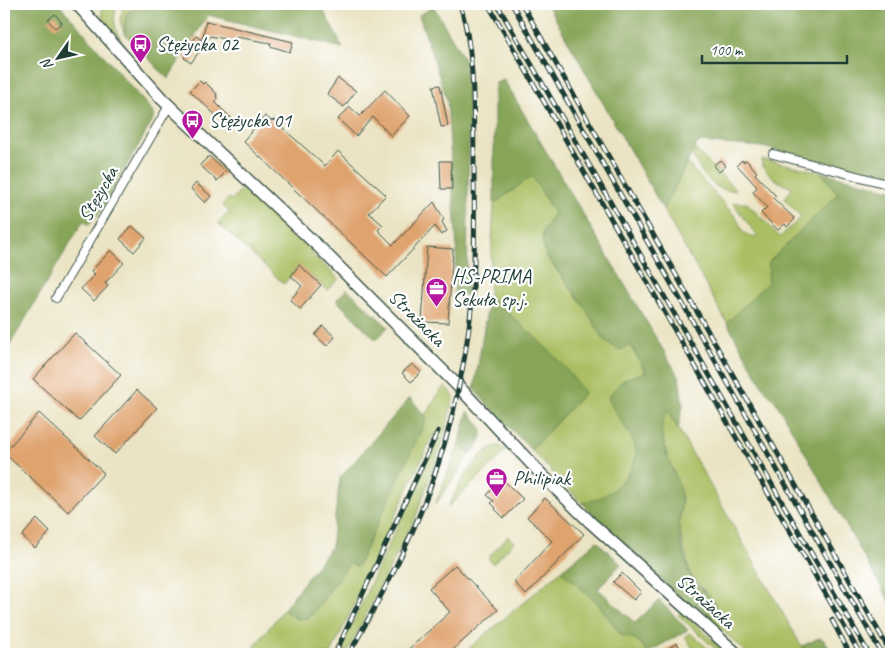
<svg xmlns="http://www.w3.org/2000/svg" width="895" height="658" font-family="Caveat,sans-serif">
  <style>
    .green { fill: #aabe62; stroke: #647e4b }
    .forest { fill: #87a558; stroke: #537146 }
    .building { fill: #dfa36e }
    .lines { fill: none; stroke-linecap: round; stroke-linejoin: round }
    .street-casing { stroke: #3e564a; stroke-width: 10 }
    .secondary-casing { stroke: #3e564a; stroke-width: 14 }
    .street { stroke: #fff; stroke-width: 8 }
    .secondary { stroke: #fff; stroke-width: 11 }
    .rail-casing { stroke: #1f3d34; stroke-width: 5 }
    .rail { stroke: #fff; stroke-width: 3; stroke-dasharray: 9; stroke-linecap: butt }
    .labels { text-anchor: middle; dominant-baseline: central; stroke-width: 4.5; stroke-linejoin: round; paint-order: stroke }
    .poi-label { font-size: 20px; fill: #1f3d34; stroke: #fff; text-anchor: start }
    .street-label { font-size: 20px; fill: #1f3d34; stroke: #fff }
  </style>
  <rect width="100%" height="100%" fill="#fff"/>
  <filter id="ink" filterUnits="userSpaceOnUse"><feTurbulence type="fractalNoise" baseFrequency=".02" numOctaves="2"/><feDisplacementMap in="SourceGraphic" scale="10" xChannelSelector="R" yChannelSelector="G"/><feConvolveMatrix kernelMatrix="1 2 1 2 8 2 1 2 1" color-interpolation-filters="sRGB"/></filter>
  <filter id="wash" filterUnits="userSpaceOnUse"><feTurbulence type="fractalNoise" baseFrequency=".0096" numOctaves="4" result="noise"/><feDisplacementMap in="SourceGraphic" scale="20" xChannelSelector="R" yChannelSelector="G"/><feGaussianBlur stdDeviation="1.12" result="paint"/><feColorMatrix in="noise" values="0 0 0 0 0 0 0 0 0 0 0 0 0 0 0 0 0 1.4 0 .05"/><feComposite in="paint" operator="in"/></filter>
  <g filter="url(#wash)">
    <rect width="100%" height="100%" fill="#ebe4c4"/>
    <!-- green -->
    <g class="green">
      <path d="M102 4H118C110 23 117 32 126 48L102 19Z"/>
      <polygon points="124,4 141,4 126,14 124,33 120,20"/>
      <path d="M694 148 736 190C714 194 698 171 692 152Z"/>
      <path d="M762 159 821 172 838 193 809 225 768 282 727 323 663 209 687 163 736 217 743 232 753 238 757 236 733 203H747L780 237 801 217 784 198 793 188C778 183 771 177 762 165Z"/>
      <path d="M532 175 554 213 543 232 546 256 585 307 604 340 630 345 646 373 624 425C629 433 637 443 637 454 638 470 616 494 601 499 595 501 588 502 582 503L531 450 584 393 489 296 494 204Z"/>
      <polygon points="243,187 312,251 311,253 339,279 327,290 299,266 284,284 218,223 229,212 222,205 229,198 232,200"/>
      <path d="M445 386 454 396 444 437 415 519 346 654H338L438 438 433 435 331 654H249L283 610 297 619 310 617 350 562 357 567 426 419 425 414C435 405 435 394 445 386Z"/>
      <polygon points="667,409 806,654 748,654 711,620 716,609 715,603 690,574 679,530 682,498 668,459 660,425"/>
      <polygon points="459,444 471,453 435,505"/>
      <path d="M501 446 506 451 447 508C456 491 479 444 501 446Z"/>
      <polygon points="508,536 514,542 493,564 488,558"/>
      <path d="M561 571 597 602 622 636C635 637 641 641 647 653L462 654Z"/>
      <polygon points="680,613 683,613 728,654 721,654 678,615"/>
      <polygon points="690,633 714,654 696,654 685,636"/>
    </g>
    <!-- forest -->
    <g class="forest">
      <polygon points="4,4 59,4 152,111 154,118 99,214 89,225 83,221 4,355"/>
      <polygon points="141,4 320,4 343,48 208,15 168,79 124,33 126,14"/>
      <polygon points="547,4 891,4 891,174 808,159 763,147 698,142 663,209"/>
      <polygon points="434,7 465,61 469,116 467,295 454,294 457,250 447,100 419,15"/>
      <path d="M504 80 679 377 683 405 678 429 667 410C650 442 678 467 681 497 682 507 678 518 679 528 679 541 685 560 690 573 698 595 723 593 711 620L696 604 692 607 681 599 582 503C601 499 611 494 624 479 653 446 621 429 608 398 623 378 623 379 646 372L631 345 619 350 604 340 585 307 546 255 542 241 543 232 554 213 532 176 494 204V92L496 83Z"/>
      <polygon points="821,172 891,190 891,604 776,402 765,390 727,323 768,282 769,262 838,194"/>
      <polygon points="347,289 388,327 376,340 336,300"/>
      <path d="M489 296C523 328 559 354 584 393L531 450 474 390Z"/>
      <path d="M410 398 427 418 357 567 350 563 310 617C299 621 293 616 283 610L331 547 340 478Z"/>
      <path d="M468 411C484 429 488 434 471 453L459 444Z"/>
      <path d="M597 541 621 564 598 589 635 623 659 600 688 630 647 653C641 641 635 637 622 636L597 602 561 571Z"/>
      <polygon points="819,638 824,640 833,654 806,654 802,646"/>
    </g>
    <g id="blocks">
      <!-- building -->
      <g class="building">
        <polygon points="55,14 62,23 55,28 48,20"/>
        <polygon points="206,21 293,42 290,52 270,46 271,43 236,37 235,41 210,36 191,63 184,58 196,36 202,40"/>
        <polygon points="338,78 356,91 344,107 327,94"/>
        <polygon points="200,81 203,84 205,82 217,94 216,96 218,99 215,102 232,119 226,125 190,91"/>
        <polygon points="440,85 448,126 441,127 433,86"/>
        <polygon points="385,90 410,116 391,136 373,117 356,136 338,119 350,107 360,116"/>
        <polygon points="265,116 271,121 274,120 325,166 338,151 386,195 369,213 383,225 378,230 393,245 434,202 444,219 442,222 447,231 441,235 435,226 387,277 243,141"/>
        <polygon points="209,156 226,172 217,181 200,165"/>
        <polygon points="720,160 726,166 719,172 713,166"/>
        <polygon points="742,160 743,162 746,160 757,172 755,174 776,196 773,198 795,219 787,227 785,224 778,230 761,213 767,207 753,192 757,187 737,165"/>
        <polygon points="440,161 451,161 452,189 441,189"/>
        <polygon points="196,183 211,196 205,203 191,189"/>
        <polygon points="132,226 146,238 134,252 120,239"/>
        <polygon points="427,247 453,249 448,323 422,322"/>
        <polygon points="111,250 124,263 105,283 108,286 94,301 81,289 95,274 91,271"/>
        <polygon points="299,265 321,285 300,309 290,300 302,286 291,276"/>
        <polygon points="323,326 335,337 327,346 315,335"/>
        <polygon points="75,333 121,375 79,421 33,379"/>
        <polygon points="412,364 421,372 411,382 402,373"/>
        <polygon points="137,390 157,408 115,454 95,436"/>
        <polygon points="39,413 104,473 68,512 4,453"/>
        <polygon points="502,479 523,499 504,518 495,509 496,508 491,503 494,501 487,495"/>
        <polygon points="545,498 584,534 526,595 514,582 552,541 527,517"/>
        <polygon points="37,519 50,532 35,548 22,536"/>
        <polygon points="455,565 498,610 448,654 403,654 450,612 429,588"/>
        <polygon points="622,573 641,592 634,600 613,582"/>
        <polygon points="677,643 684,654 658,654"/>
      </g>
    </g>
  </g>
  <g filter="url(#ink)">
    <use href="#blocks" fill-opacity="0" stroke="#3e564a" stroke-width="1"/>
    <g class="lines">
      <defs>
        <g id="street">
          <polyline points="773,154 891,185"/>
          <polyline points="56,298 169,106"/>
        </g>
        <polyline id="secondary" points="77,4 162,99 321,249 459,387 542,475 590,522 737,654"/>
      </defs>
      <!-- street casing -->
      <use href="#street" class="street-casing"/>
      <!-- secondary casing -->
      <use href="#secondary" class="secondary-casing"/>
      <!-- street -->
      <use href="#street" class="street"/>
      <!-- secondary -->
      <use href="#secondary" class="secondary"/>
      <defs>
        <g id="rail">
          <polyline points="488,4 860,654"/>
          <polyline points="497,4 869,654"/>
          <polyline points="512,4 882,654"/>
          <polyline points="522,4 891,653"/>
          <polyline points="832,620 850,654"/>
          <polyline points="335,654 438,431"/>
          <path d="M349 654C374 609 399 564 419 516 447 448 465 374 472 301 476 256 474 210 474 165 473 111 476 56 460 4"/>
        </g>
      </defs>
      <!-- rail casing -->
      <use href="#rail" class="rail-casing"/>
      <!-- rail -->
      <use href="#rail" class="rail"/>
    </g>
  </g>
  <!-- icons -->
  <defs>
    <symbol id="bus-pin" viewBox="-11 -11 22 30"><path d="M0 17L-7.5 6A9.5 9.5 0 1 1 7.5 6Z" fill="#b5179e" stroke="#fff"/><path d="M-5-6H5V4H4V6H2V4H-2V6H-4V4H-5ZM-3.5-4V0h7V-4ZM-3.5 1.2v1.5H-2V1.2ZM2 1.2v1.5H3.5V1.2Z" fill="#fff"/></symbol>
    <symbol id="office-pin" viewBox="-11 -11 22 30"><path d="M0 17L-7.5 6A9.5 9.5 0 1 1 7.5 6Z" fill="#b5179e" stroke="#fff"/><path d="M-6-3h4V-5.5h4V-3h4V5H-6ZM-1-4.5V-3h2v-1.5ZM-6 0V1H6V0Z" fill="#fff"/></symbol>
  </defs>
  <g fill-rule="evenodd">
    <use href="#bus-pin" x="128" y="32" width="25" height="34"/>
    <use href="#bus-pin" x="180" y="108" width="25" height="34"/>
    <use href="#office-pin" x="424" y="276" width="25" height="34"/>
    <use href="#office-pin" x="484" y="466" width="25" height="34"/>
  </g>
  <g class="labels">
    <!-- poi labels -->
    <g class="poi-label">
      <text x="156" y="44">Stężycka 02</text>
      <text x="209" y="120">Stężycka 01</text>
      <text x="452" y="276">HS-PRIMA<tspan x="452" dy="23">Sekuła sp.j.</tspan></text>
      <text x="513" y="478">Philipiak</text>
    </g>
    <!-- street labels -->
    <g class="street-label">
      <text transform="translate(98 194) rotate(-60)">Stężycka</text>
      <text transform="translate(417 318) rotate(45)">Strażacka</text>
      <text transform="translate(706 601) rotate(42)">Strażacka</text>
    </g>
  </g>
  <!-- margin -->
  <rect width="895" height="658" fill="none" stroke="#fff" stroke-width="20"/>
  <!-- north arrow -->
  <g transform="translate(58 58) rotate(236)" stroke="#ffffff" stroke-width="4" paint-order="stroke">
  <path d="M0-4L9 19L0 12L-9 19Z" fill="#1f3d34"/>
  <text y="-8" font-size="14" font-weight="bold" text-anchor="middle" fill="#1f3d34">N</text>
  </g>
  <!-- scale -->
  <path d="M702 55v8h145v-8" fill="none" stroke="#1f3d34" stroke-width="2.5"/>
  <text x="710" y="55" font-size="15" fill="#1f3d34" stroke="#ffffff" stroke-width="4" paint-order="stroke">100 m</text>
</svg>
